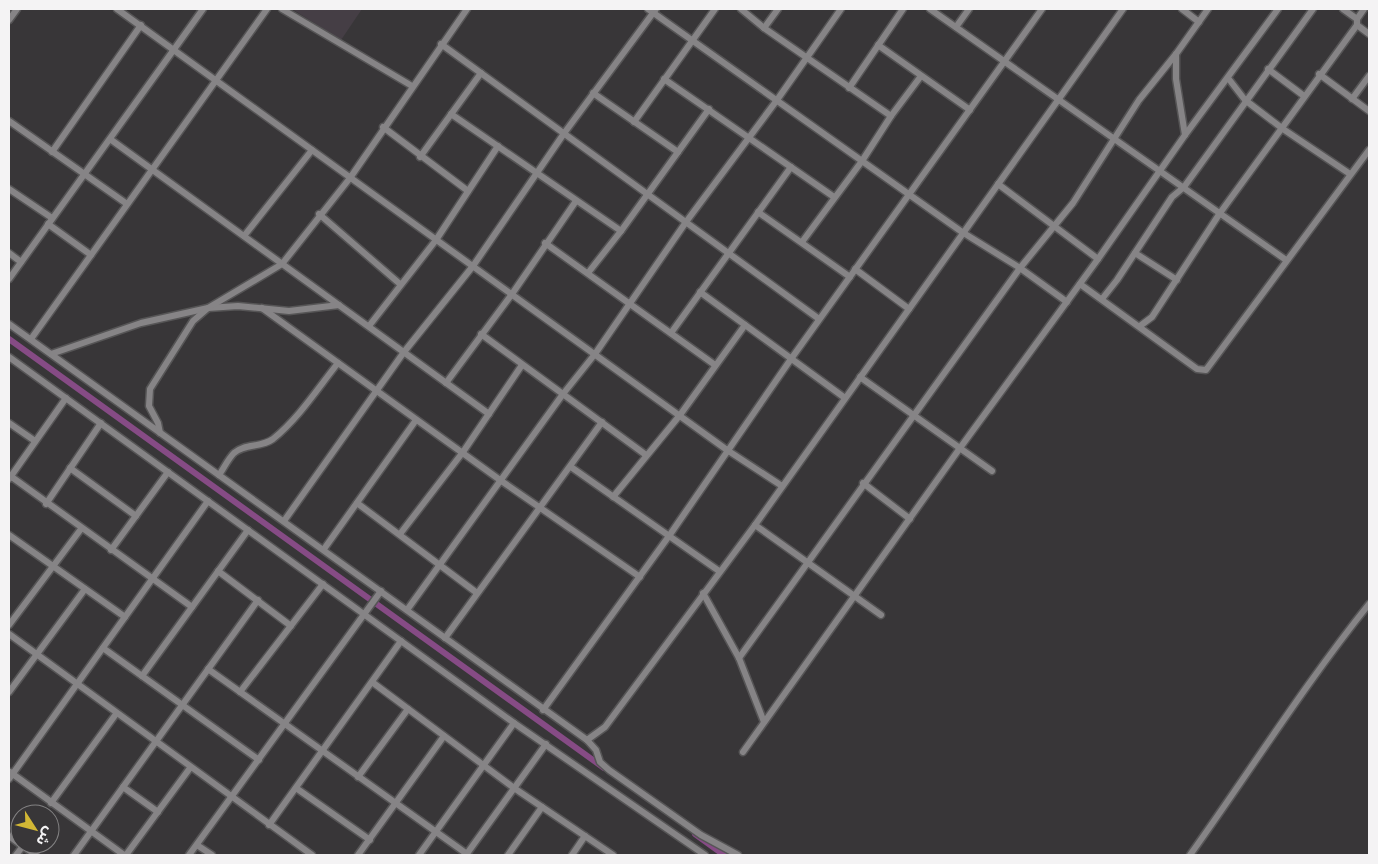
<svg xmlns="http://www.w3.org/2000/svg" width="1378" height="864" font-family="'Open Sans','Noto Sans Arabic',sans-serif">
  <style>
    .built { fill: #453e45 }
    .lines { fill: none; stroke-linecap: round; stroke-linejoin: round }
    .canal { stroke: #864b85; stroke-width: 6 }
    .minor-casing { stroke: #565556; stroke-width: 9 }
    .minor { stroke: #868486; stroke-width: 6 }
  </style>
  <rect width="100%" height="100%" fill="#383638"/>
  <!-- built -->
  <polygon class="built" points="292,9 362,9 341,40"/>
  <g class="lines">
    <!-- canal -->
    <g class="canal">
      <polyline points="9,339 604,768"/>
      <polyline points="695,834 724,855"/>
    </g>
    <defs>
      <g id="minor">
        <polyline points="117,9 727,450 782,486"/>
        <polyline points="282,9 412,86"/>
        <polyline points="648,9 962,232 1020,268 1067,302"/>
        <polyline points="741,9 764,28 891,116"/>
        <polyline points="930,9 1286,260"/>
        <polyline points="1182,9 1199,22"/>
        <polyline points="1343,9 1357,19 1357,25 1369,34"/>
        <polyline points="1357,19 1364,9"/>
        <polyline points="9,20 17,9"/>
        <polyline points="956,27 969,9"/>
        <polyline points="764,28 778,9"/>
        <polyline points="441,44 819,319"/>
        <polyline points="878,45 970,110"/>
        <polyline points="1176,54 1176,79 1185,135"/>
        <polyline points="1268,69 1304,96"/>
        <polyline points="1319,74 1369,111"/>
        <polyline points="1228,78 1245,100 1283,129 1350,174"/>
        <polyline points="664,79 834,197"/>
        <polyline points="849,88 903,9"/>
        <polyline points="593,93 678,152"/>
        <polyline points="1352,99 1369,76"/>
        <polyline points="451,114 621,231"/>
        <polyline points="9,121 127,204"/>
        <polyline points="634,122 715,9"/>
        <polyline points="383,127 468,191"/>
        <polyline points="110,139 489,414"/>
        <polyline points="52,152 141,25"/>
        <polyline points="420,157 481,73"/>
        <polyline points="998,184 1098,259"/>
        <polyline points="9,189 52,218"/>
        <polyline points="758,212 850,277"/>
        <polyline points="319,214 400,284"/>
        <polyline points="48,224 91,255"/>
        <polyline points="244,236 312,150"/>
        <polyline points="802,242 862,161 891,116 921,76"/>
        <polyline points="545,243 715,365"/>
        <polyline points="9,253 21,262"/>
        <polyline points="1135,253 1177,280"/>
        <polyline points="855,269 909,309"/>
        <polyline points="588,273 621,231 709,109"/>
        <polyline points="9,279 203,9"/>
        <polyline points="1080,284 1197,369 1206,370 1369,150"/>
        <polyline points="700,292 845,398"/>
        <polyline points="1102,299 1117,280 1172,197 1184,187 1313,9"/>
        <polyline points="262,308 500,480 640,577"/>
        <polyline points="9,324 587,740 596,750 600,762 609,770 701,835 738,855"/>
        <polyline points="369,326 436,240 498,146"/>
        <polyline points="1140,326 1152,317 1220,213 1357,25"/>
        <polyline points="671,333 791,167"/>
        <polyline points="481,334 646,455"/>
        <polyline points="31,339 267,9"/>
        <polyline points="51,354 141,323 208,308 238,306 289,311 339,305"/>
        <polyline points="9,357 514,723 705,855"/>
        <polyline points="860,377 992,471"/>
        <polyline points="446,383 512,294 576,201"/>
        <polyline points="9,423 35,441"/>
        <polyline points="160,433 158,423 149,406 150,389 193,321 208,308 282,264 350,178 467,9"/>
        <polyline points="571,467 719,571"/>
        <polyline points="70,468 136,516"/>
        <polyline points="9,475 192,607"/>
        <path d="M219 475C224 468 228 459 234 453 245 443 261 448 273 439 299 418 318 388 338 363"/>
        <polyline points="9,479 66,398"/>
        <polyline points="863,483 910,519"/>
        <polyline points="613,497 680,415 745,325"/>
        <polyline points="357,503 477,593"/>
        <polyline points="46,504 101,423"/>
        <polyline points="284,521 404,352 473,266 565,132 656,9"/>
        <polyline points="755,525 881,615"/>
        <polyline points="400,534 463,452 522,365"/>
        <polyline points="9,535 125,617"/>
        <polyline points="324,549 416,420"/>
        <polyline points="111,550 168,472"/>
        <polyline points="218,571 291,626"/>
        <polyline points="703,593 739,658 764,722"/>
        <polyline points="407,610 563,394 595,354 686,222 777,100 841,9"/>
        <polyline points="9,625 81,529"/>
        <polyline points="9,634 312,855"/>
        <polyline points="445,638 602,422"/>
        <polyline points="103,648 259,760"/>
        <polyline points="739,658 1020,268 1073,203 1139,100 1176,54 1208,9"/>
        <polyline points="208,669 467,854"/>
        <polyline points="142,676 248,530"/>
        <polyline points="372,682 514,788 613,855"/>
        <polyline points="9,692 85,589"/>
        <polyline points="240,692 323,584"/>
        <polyline points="543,710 669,536 791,359 1042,9"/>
        <polyline points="587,740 605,727 755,525 1123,9"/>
        <polyline points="743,752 960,448 1098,259 1185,135 1278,9"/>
        <polyline points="10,772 124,855"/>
        <polyline points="358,777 408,709"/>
        <polyline points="9,779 208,501"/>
        <polyline points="123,787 158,812"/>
        <polyline points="296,788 370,840"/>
        <polyline points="51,803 116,714"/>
        <polyline points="269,825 401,641"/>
        <polyline points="9,836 20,844"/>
        <polyline points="20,844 36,855"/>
        <polyline points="197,845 212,855"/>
        <polyline points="16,855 23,846"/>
        <polyline points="74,855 258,600"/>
        <polyline points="126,855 190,768"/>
        <polyline points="189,855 381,591"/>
        <polyline points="358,855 444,736"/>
        <polyline points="419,855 514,723"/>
        <polyline points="466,855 546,744"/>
        <polyline points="508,855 542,807"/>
        <polyline points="572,855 585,836"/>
        <path d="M1190 855C1250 771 1305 684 1369 604"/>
      </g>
    </defs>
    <!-- minor casing -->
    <use href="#minor" class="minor-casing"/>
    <!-- minor -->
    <use href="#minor" class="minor"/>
  </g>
  <!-- border -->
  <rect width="1378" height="864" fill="none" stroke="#f4f3f4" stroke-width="20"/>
  <!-- north arrow -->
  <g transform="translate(35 829) rotate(126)"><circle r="24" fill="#383638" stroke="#838283"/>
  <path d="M0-4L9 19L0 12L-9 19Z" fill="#d2b735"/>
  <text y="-8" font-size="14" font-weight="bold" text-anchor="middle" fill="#f4f3f4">ش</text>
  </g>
</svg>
